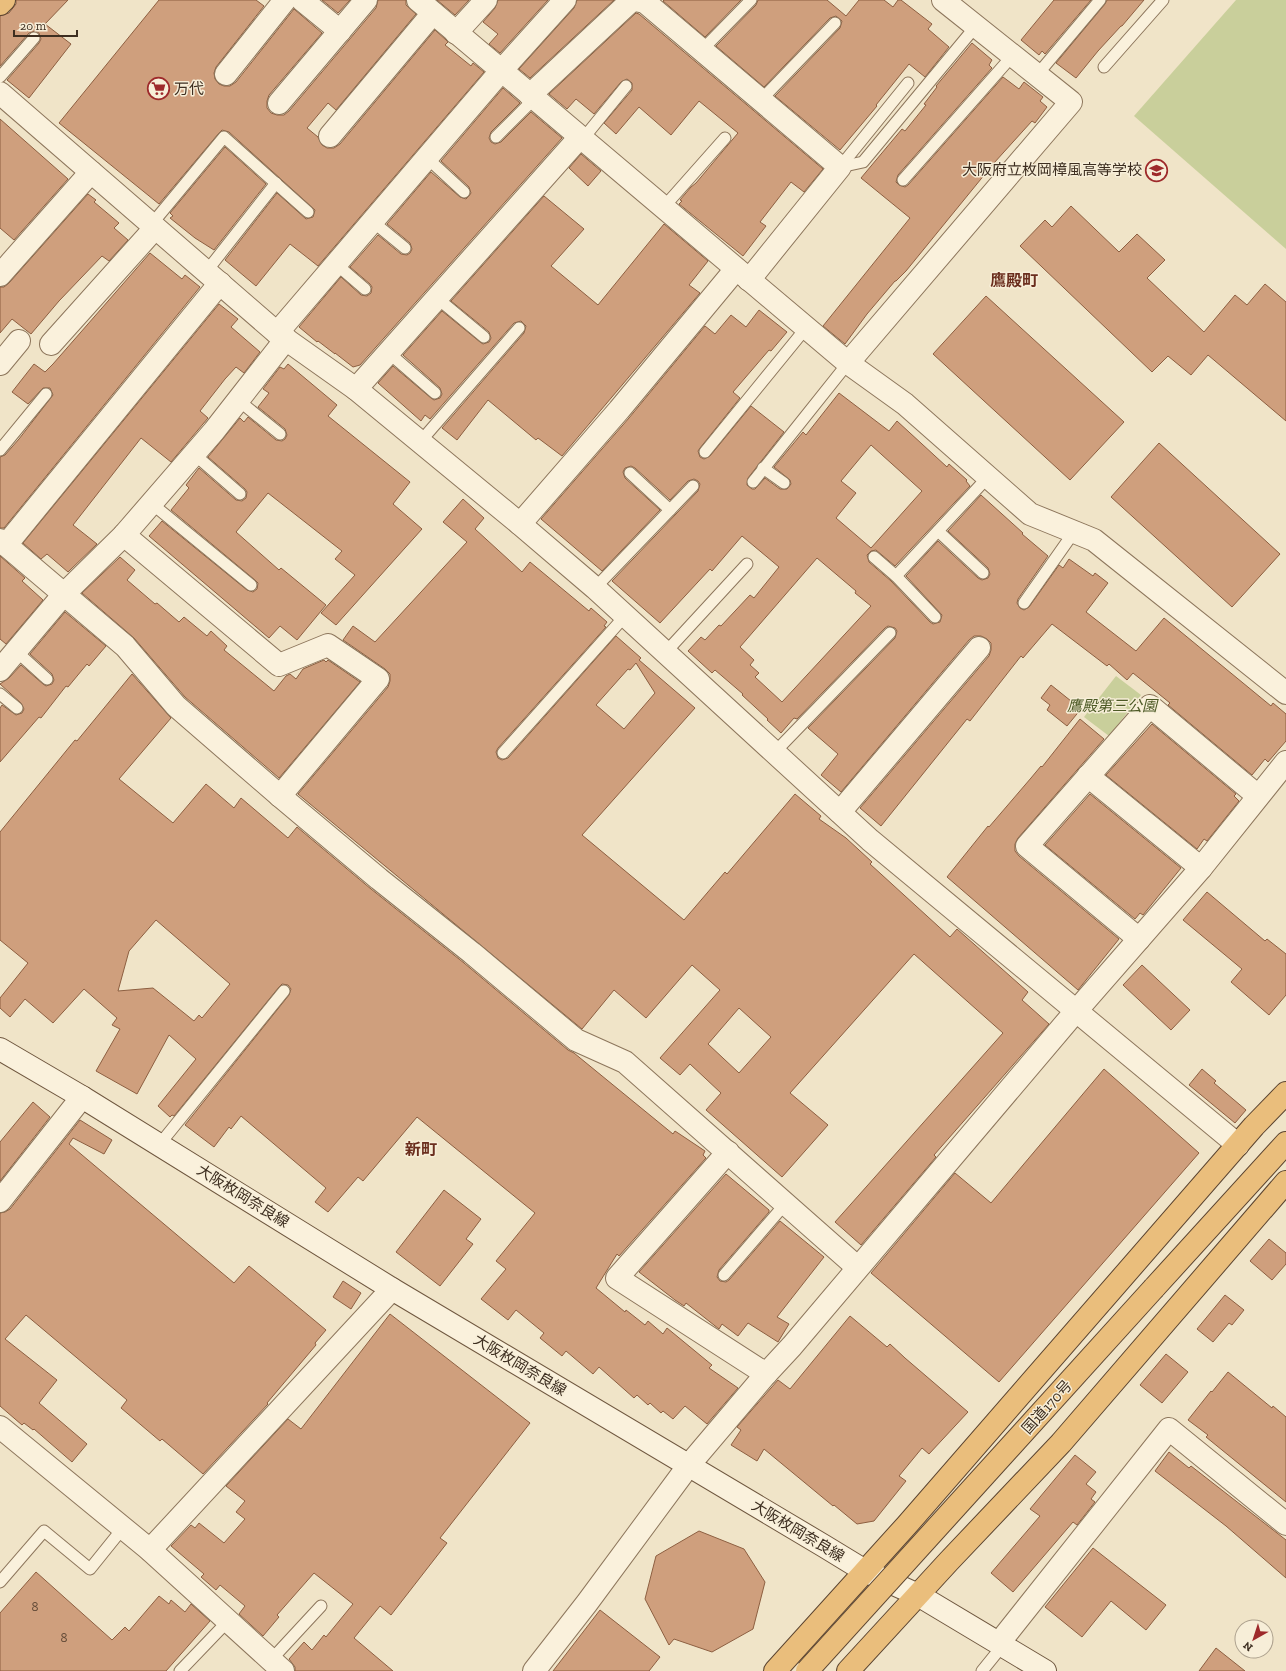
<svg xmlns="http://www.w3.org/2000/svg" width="1286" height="1671" font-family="'Zilla Slab','Noto Sans JP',serif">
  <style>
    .green { fill: #c9cf9b }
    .building { fill: #cf9f7d; stroke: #8d5f41; fill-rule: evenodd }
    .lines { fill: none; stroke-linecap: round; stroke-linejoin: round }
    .service-casing { stroke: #8d765c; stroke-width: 13 }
    .minor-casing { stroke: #8d765c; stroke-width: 24 }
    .tertiary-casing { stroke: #8d765c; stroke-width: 24 }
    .secondary-casing { stroke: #6f573f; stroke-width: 24 }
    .trunk-casing { stroke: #5b4430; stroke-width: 24 }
    .service { stroke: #faf1dc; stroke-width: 11 }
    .minor { stroke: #faf1dc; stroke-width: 22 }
    .tertiary { stroke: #faf1dc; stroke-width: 22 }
    .secondary { stroke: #faf1dc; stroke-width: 22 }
    .trunk { stroke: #eabe7c; stroke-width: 22 }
    .trunk-bridge-casing { stroke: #5b4430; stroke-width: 24; stroke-linecap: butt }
    .trunk-bridge { stroke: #eabe7c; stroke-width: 22 }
    .labels { text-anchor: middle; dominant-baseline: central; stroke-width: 3; stroke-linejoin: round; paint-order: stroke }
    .number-label { font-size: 13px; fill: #624a37 }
    .poi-label { font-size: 15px; fill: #3d2e20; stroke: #f7eed8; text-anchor: start }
    .park-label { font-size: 15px; font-style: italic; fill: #4d5a26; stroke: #f7eed8 }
    .street-label { font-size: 15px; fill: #3d2e20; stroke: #f7eed8 }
    .neighbourhood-label { font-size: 16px; font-weight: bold; fill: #6b2e1e; stroke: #f7eed8 }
  </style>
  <rect width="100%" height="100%" fill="#f0e4c8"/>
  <!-- green -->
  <g class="green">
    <polygon points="1236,0 1286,0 1286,249 1134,116"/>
    <polygon points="1116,676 1141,695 1109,736 1084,717"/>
  </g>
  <!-- building -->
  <g class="building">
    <polygon points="16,0 68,0 45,24 71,44 29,98 7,80 39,43 41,39 39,33 35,31 29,33 0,66 0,16 9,13 16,4"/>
    <polygon points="159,0 256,0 264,6 216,67 214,73 215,79 219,84 224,86 230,86 236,82 294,9 322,33 269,95 267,101 267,108 271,113 277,115 284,115 289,111 376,8 378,0 406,0 406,5 416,14 336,110 328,103 307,128 318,137 322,145 327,148 334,148 340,144 435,30 446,40 448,42 445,45 471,66 473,63 484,72 318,266 290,244 256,286 225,260 277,193 306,219 313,217 315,210 229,132 222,130 219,133 159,204 59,123"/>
    <polygon points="322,0 350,0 338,13"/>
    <polygon points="437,0 469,0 455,15"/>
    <polygon points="498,0 548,0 500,53 489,44 498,34 483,22 495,8"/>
    <polygon points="577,0 614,0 530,78 519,69 574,8"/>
    <polygon points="664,0 741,0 705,37 663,1"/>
    <polygon points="758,0 827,0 846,16 859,0 884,0 893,7 898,0 901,0 932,24 928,29 949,47 925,77 909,64 876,105 877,106 840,150 775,96 840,28 842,21 836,16 830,18 764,87 716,46 756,5"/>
    <polygon points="1054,0 1091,0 1045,54 1042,51 1039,55 1021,40"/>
    <polygon points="1107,0 1144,0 1122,26 1121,26 1098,51 1076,78 1056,63 1105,4"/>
    <polygon points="636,13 639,14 823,169 804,192 791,182 760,222 766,226 743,256 679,204 682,201 680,200 691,187 696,183 738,133 699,101 671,135 639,107 616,134 604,123 632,90 632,83 627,79 621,82 594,114 576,99 567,109 549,94"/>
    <polygon points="972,43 992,60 989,65 992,68 898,175 896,182 899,185 905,187 908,185 1003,77 1019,89 1024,82 1043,97 1040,101 1047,107 1035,123 1032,121 994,163 906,271 896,281 895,281 867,314 845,344 823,326 910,218 861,178 902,129 905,131 926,105 924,104 937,87 936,86"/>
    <polygon points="503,88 520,103 491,132 489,138 491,142 495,144 501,142 531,112 562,138 360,365 353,367 335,353 335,354 318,341 317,342 299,327 341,277 361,295 367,296 371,293 372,287 370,284 350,267 378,235 401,254 407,255 410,253 412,249 410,243 387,224 431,172 460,197 466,199 469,196 471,193 469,187 441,161"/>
    <polygon points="0,119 68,179 14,240 0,228"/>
    <polygon points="225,147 266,184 214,250 195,238 170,218 173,216 170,213"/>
    <polygon points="581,154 601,171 588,186 569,168"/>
    <polygon points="88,194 96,200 94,202 119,223 114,228 128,240 109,261 102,256 59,301 31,334 12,319 0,333 0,287 4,287 9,283"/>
    <polygon points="544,196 584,229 551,266 598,305 664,224 708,261 689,285 700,293 562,456 538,438 536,440 488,400 457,440 442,428 524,333 526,326 521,321 514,323 430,419 425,415 421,421 378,383 393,366 431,398 434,400 440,398 442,394 440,388 403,355 442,311 480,342 483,344 489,342 491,338 489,332 451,301"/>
    <polygon points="1071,206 1119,252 1137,234 1165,260 1147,278 1204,332 1235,295 1247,305 1265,284 1286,302 1286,421 1208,355 1191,375 1168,356 1152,372 1020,246 1045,220 1052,227"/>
    <polygon points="150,253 182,279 185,275 200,287 4,528 0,528 0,457 5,455 19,439 53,395 50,388 43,388 28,404 12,392 34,364 45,372 53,364"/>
    <polygon points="986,296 1124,422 1070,480 933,354"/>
    <polygon points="219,304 238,319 231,327 260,352 244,373 236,367 225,379 200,411 208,418 171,462 141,438 73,525 97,544 68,572 47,554 41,559 23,543"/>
    <path d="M759 310 787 332 771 351 769 350 733 392 740 398 700 448 698 451 700 457 704 459 710 456 751 406 784 432 748 478 747 485 752 489H755L765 478 780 489H787L791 484 790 480 774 467 803 432 806 435 839 393 889 431 897 421 947 467 949 464 967 480 966 481 970 486 895 566 876 550 871 551 867 555 869 562 891 581 930 622 933 624 940 622 942 615 906 576 938 541 978 578 982 580 988 578 990 574 988 568 948 531 981 495 1023 533 1022 534 1048 556 1018 599 1017 603 1020 608 1024 610 1029 607 1059 565 1063 568 1069 559 1093 576 1095 573 1108 583 1086 612 1136 651 1164 618 1271 706 1273 703 1286 714V741L1268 762 1265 759 1252 775 1168 705 1170 703 1133 673 1127 680 1109 664 1107 666 1052 624 1023 658 1021 656 970 721 967 719 881 826 860 808 989 656 991 650V643L987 639 981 636H974L969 640 841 792 821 775 838 754 808 728 895 638 897 631 895 628 888 626 885 628 797 719 794 718 781 733 767 720 768 719 742 695 743 694 715 670 712 673 688 651 701 637 705 640 719 625 721 626 750 595 754 598 779 567 742 536 712 571 710 569 660 623 612 581 698 491 700 484 698 481 694 479 688 481 670 500 635 468 631 466 625 468 623 472 625 478 660 510 602 571 541 519 629 418 705 326 715 334 731 315 746 327ZM871 445 922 491 871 548 836 518 856 493 841 481ZM817 558 856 591 855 593 871 606 782 702 755 677 759 673 750 665 754 660 740 647Z"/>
    <polygon points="288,364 337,405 328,416 410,482 393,504 422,529 336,625 321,613 355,575 335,559 342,551 268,493 236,532 279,570 281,568 326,605 297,640 280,626 269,638 149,536 162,521 247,590 253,592 257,589 258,583 255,580 171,510 189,488 186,485 199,468 236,500 242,501 246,498 247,492 245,489 208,457 240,418 244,422 248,417 276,440 282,441 285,439 287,435 285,429 258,407 269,393 263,389 280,367 284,369"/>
    <polygon points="1159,443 1280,554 1232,607 1111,497"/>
    <path d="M463 499 484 518 475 529 522 572 530 562 589 611 591 608 607 622 604 626 606 627 498 748 496 752 498 758 502 760 508 758 616 636 641 658 639 660 695 708 582 835 684 920 725 872 727 874 795 794 821 816 819 819 846 838 872 862 870 864 950 937 957 929 1028 992 1022 1000 1049 1024 934 1155 936 1157 861 1245 835 1222 1003 1033 914 954 790 1093 828 1125 782 1177 706 1110 721 1093 690 1064 680 1075 660 1058 720 990 692 965 646 1018 614 990 582 1029 298 794 388 687 390 681V674L385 669 343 640 353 626 375 642 467 542 443 522ZM636 663 655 693 624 729 596 705 628 669 630 670ZM739 1008 771 1037 739 1073 708 1044Z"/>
    <polygon points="0,556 25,578 22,581 43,600 6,644 0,639"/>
    <polygon points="120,557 135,570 127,580 155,604 157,603 179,622 184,617 207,636 211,631 227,646 224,650 274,691 286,676 290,674 296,679 303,669 324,660 326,662 328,660 360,682 279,778 185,697 134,638 82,593"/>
    <polygon points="65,612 106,646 89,666 87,664 68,687 66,686 41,718 39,717 0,762 0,708 2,705 16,715 22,713 24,709 21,703 0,684 9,678 21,665 43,684 46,686 52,684 54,680 52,674 30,654"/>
    <path d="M132 674 171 718 119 779 173 823 206 784 234 808 241 798 288 838 297 827 371 889 464 963 568 1050 574 1053 673 1134 675 1131 705 1151 703 1155 706 1158 619 1256 617 1254 596 1288 625 1312 626 1310 645 1325 648 1321 663 1334 667 1328 712 1365 709 1368 738 1388 707 1424 685 1406 673 1419 663 1411 661 1413 650 1403 648 1405 637 1395 634 1398 599 1367 593 1374 566 1351 562 1356 540 1338 544 1333 516 1310 508 1320 481 1299 506 1269 496 1261 535 1213 417 1117 363 1181 358 1177 328 1212 315 1202 326 1188 241 1116 231 1129 229 1127 214 1147 185 1125 289 995 291 989 288 985 282 984 279 987 174 1116 172 1115 170 1117 158 1106 196 1059 169 1035 137 1094 96 1071 120 1029 112 1025 117 1018 84 989 53 1023 25 999 10 1017 0 1008V998L28 963 0 940V832L75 740 77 741ZM156 920 230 984 202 1018 199 1015 194 1021 153 988 118 991 129 951Z"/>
    <polygon points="1051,685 1081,709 1067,726 1047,710 1050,705 1041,698"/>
    <polygon points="1080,719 1104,739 1018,838 1015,844 1015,851 1019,856 1119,939 1078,990 947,877 988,826 989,827 1031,778 1041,766 1042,767"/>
    <polygon points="1152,724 1236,794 1234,796 1239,801 1207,841 1204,839 1197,849 1106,775"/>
    <polygon points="1090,794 1181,868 1143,915 1140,913 1135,919 1045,845"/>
    <polygon points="1207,892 1265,941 1267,939 1286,954 1286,995 1269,1015 1231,982 1242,969 1183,920"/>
    <polygon points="1142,965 1190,1010 1171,1030 1123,985"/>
    <polygon points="1104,1069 1199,1153 999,1382 871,1273 955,1173 991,1203"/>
    <polygon points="1202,1069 1216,1081 1214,1083 1246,1110 1235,1123 1189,1085"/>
    <polygon points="33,1102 50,1117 0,1181 0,1142"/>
    <polygon points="80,1120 112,1140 104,1154 73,1138 69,1144 234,1283 249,1266 326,1330 315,1343 316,1345 267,1403 268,1404 203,1474 162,1439 160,1441 121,1408 127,1400 26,1315 5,1339 57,1380 39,1403 87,1444 72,1462 34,1429 33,1430 24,1423 22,1425 0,1406 0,1213 5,1212 10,1209"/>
    <polygon points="726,1174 769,1210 769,1212 719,1270 717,1277 720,1281 726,1282 729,1280 780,1221 824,1257 777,1317 789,1324 778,1342 748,1323 738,1336 722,1324 719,1329 686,1303 684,1306 675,1300 639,1272"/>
    <polygon points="444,1190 481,1219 466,1239 473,1244 440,1286 396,1252"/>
    <polygon points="1269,1239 1286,1253 1286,1264 1272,1280 1250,1261"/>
    <polygon points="343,1281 361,1293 351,1309 333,1297"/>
    <polygon points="1225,1295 1244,1310 1232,1325 1229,1323 1213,1342 1197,1329"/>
    <polygon points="390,1314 530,1423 440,1538 447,1543 391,1615 380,1606 354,1638 393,1671 295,1671 295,1667 289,1659 304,1642 312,1650 324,1635 326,1637 353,1604 314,1573 277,1615 279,1617 263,1636 239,1614 245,1606 220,1585 216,1590 201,1577 204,1574 171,1546 191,1525 195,1528 199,1523 224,1543 245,1519 236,1512 245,1501 226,1486 288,1419 301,1429"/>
    <polygon points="850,1316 887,1347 890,1344 905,1358 968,1412 929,1454 922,1448 899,1476 906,1481 874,1521 857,1524 834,1505 833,1506 764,1449 757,1461 731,1445 741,1430 737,1427 778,1380 790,1389"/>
    <polygon points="1166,1354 1188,1372 1162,1403 1140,1385"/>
    <polygon points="1228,1372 1272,1408 1273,1406 1286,1417 1286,1502 1206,1437 1208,1435 1188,1420 1211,1391 1212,1392"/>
    <polygon points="1169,1452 1189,1468 1191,1466 1286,1540 1286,1578 1226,1526 1155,1471"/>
    <polygon points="1075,1455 1096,1472 1086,1484 1096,1492 1091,1499 1095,1502 1077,1525 1073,1522 1013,1592 991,1573 1040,1516 1030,1509"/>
    <polygon points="699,1531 744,1549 765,1582 753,1629 712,1652 674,1639 669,1645 645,1599 656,1556"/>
    <polygon points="1093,1548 1166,1605 1146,1630 1111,1601 1082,1637 1045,1607"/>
    <polygon points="36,1572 112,1640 125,1627 129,1631 159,1596 169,1604 171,1600 185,1612 191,1604 210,1621 166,1671 0,1671 0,1613"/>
    <polygon points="600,1610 660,1657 649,1671 553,1671"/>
    <polygon points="1216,1648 1245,1671 1199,1671"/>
  </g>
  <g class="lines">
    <defs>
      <g id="service">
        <polyline points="702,50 751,0"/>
        <polyline points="1104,67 1163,0"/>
        <polyline points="1037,75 1100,0"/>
        <polyline points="0,77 34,38"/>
        <polyline points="761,100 835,23"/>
        <polyline points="496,137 534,99"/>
        <polyline points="582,140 626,86"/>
        <polyline points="426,157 464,192"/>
        <polyline points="840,167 863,162 976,26"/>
        <polyline points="840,167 908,83"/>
        <polyline points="903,180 1013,55"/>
        <polyline points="663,208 725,138"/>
        <polyline points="372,221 405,248"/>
        <polyline points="151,225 224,137 308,212"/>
        <polyline points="336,264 365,289"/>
        <polyline points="206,272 276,183"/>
        <polyline points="437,298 484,337"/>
        <polyline points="389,353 435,393"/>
        <polyline points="238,400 280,434"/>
        <polyline points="420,442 519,328"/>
        <polyline points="0,450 46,394"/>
        <polyline points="705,452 806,328"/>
        <polyline points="194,454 240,494"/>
        <polyline points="763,468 784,483"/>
        <polyline points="630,473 670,510"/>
        <polyline points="753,482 848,363"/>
        <polyline points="151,503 251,585"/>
        <polyline points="938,531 983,573"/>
        <polyline points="874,557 896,576 935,617"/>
        <polyline points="896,576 988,477"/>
        <polyline points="595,588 693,486"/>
        <polyline points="1024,603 1074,532"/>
        <polyline points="16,651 47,679"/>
        <polyline points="665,653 747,564"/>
        <polyline points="0,694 17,708"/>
        <polyline points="503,753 625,616"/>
        <polyline points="774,753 890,633"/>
        <polyline points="159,1145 284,991"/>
        <polyline points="724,1275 786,1203"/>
        <polyline points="0,1582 44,1531 90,1569 123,1528"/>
        <polyline points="271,1660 321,1606"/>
        <polyline points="180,1671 228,1621"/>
        <polyline points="982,1671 1003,1645"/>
      </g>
      <g id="minor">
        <polyline points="302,0 340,31"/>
        <polyline points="418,0 848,363 905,404 1030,514 1094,540 1286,693"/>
        <polyline points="635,0 645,2 840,167 749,280"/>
        <polyline points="456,33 486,0"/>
        <polyline points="226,74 285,0"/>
        <polyline points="530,95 632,0"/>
        <polyline points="279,103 366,0"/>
        <polyline points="330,136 433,13"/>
        <polyline points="0,275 91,172"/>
        <polyline points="277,333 501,71 565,0"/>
        <polyline points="51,344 155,228"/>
        <polyline points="848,363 1071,102 943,0"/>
        <polyline points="0,364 19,341"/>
        <polyline points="356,389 580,137"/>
        <polyline points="520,524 619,410 736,269"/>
        <polyline points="124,535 279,665 328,645 378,679 280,796"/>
        <polyline points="0,540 125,646 176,706 280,796 379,879 472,953 576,1040 625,1062 857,1267"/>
        <polyline points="6,545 220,283"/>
        <polyline points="0,670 64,594 124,535 214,431 286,339"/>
        <polyline points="1088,776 1201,868"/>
        <polyline points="840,812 979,648"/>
        <polyline points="1139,939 1027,846 1150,706 1258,796"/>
        <polyline points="728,1152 617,1278 766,1374"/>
        <polyline points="0,1201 82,1097"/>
        <polyline points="0,1427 150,1550 283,1671"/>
        <polyline points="150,1550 392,1289"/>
        <polyline points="999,1643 1169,1429 1286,1524"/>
        <polyline points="534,1671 587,1603 689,1465 766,1374 792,1346 1070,1018 1201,868 1286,762"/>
      </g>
      <polyline id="tertiary" points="0,93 277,333 356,389 520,524 595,588 870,840 1238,1145"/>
      <polyline id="secondary" points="0,1049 82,1097 392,1289 824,1546 865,1571 918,1595 1045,1671"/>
      <g id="trunk">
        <polyline points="0,4 4,0"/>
        <polyline points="1154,1288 1286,1143"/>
        <polyline points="775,1671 906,1526 1254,1126 1286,1093"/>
        <polyline points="848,1671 949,1561 1061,1443 1286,1182"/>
      </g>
    </defs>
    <!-- service casing -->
    <use href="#service" class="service-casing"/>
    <!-- minor casing -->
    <use href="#minor" class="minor-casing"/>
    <!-- tertiary casing -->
    <use href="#tertiary" class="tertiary-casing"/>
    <!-- secondary casing -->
    <use href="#secondary" class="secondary-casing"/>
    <!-- trunk casing -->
    <use href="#trunk" class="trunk-casing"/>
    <!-- service -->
    <use href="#service" class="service"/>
    <!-- minor -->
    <use href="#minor" class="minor"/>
    <!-- tertiary -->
    <use href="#tertiary" class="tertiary"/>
    <!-- secondary -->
    <use href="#secondary" class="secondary"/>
    <!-- trunk -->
    <use href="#trunk" class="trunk"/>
    <defs>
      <polyline id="trunk-bridge" points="807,1671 1154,1288"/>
    </defs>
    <!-- trunk-bridge casing -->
    <use href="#trunk-bridge" class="trunk-bridge-casing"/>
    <!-- trunk-bridge -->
    <use href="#trunk-bridge" class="trunk-bridge"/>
  </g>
  <!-- icons -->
  <defs>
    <symbol id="supermarket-ring" viewBox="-11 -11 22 22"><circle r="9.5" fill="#f7eed8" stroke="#9e2a2b" stroke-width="1.5"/><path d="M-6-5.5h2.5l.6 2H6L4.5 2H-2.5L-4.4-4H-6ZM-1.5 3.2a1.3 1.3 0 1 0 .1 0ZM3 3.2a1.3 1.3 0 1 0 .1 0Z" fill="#9e2a2b"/></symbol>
    <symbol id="school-ring" viewBox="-11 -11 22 22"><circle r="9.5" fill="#f7eed8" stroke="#9e2a2b" stroke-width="1.5"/><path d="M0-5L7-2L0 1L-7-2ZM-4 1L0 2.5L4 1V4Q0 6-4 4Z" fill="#9e2a2b"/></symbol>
  </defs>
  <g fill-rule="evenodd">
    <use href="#supermarket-ring" x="146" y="76" width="25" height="25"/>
    <use href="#school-ring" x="1144" y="158" width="25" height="25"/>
  </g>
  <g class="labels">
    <!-- number labels -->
    <g class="number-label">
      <text x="35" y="1606">8</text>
      <text x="64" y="1637">8</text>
    </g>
    <!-- poi labels -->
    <g class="poi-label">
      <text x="174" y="89">万代</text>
      <text x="1142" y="170" text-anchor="end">大阪府立枚岡樟風高等学校</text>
    </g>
    <!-- park labels -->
    <g class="park-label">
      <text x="1112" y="706">鷹殿第三公園</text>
    </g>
    <!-- street labels -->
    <g class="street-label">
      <text transform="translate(243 1196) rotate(32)">大阪枚岡奈良線</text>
      <text transform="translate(520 1365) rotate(31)">大阪枚岡奈良線</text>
      <text transform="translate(1047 1407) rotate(-48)">国道170号</text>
      <text transform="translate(798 1531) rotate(31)">大阪枚岡奈良線</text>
    </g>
    <!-- neighbourhood labels -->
    <g class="neighbourhood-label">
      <text x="1014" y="280">鷹殿町</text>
      <text x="421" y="1149">新町</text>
    </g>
  </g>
  <!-- north arrow -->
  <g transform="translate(1254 1639) rotate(219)"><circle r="19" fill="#f7eed8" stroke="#ada18e"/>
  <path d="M0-3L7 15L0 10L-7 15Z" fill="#9e2a2b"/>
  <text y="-6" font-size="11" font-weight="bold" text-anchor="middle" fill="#3d2e20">N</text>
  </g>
  <!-- scale -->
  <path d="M14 30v6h63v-6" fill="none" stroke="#3d2e20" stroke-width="2"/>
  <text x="20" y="30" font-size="12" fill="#3d2e20" stroke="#f7eed8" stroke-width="3" paint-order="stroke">20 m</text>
</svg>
